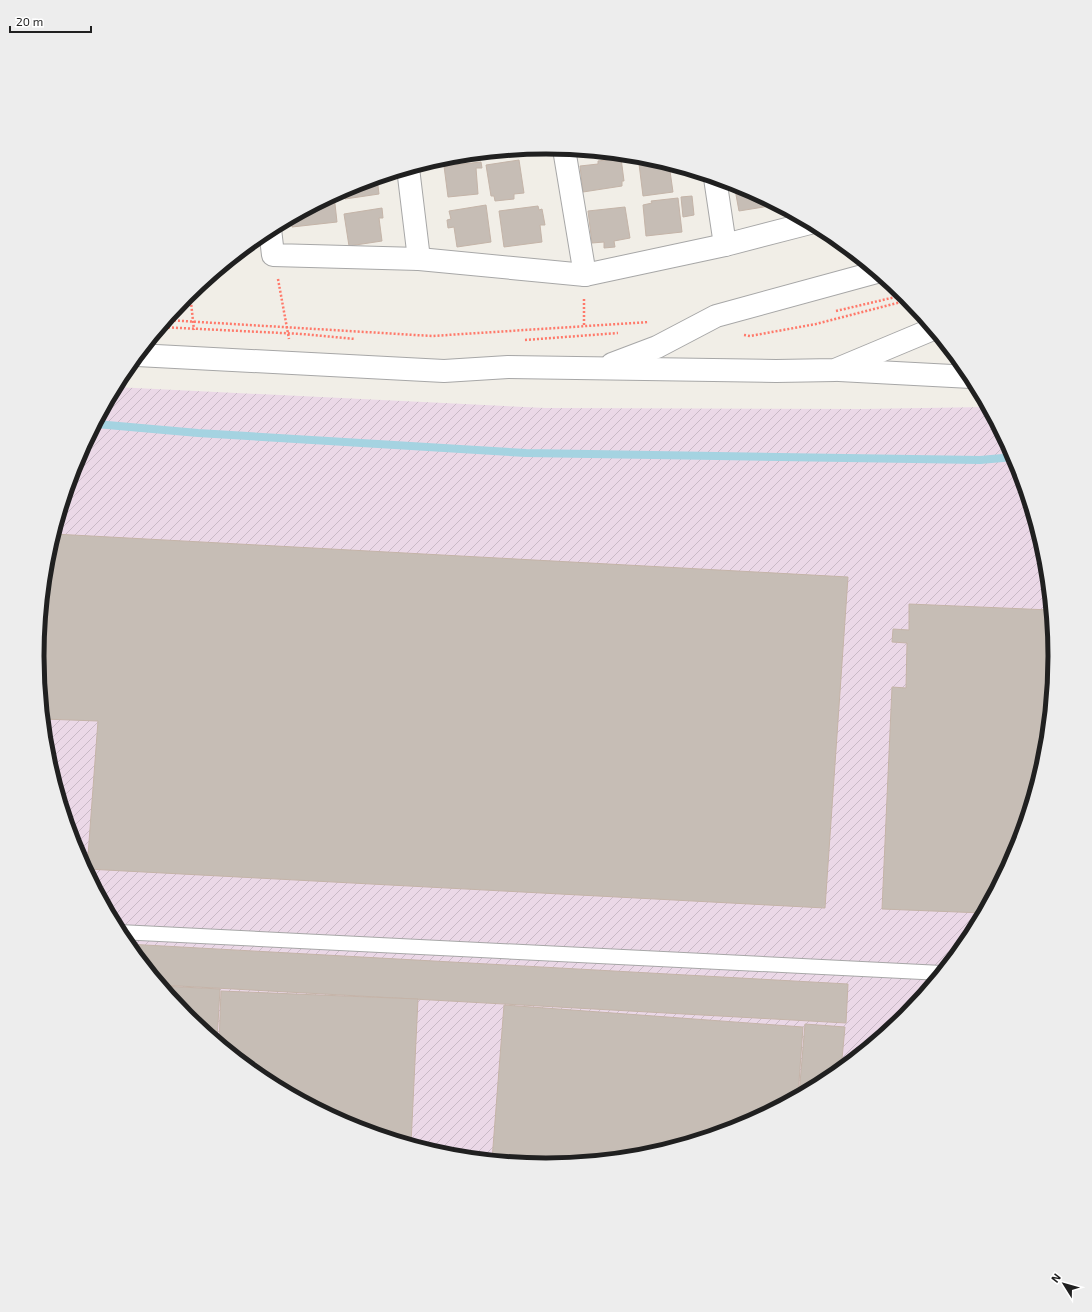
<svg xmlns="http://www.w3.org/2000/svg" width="1092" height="1312" font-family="'Exo 2',sans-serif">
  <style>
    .industrial { fill: url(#industrial-furrows) }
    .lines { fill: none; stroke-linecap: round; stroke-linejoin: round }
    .stream { stroke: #a5d3e1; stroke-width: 8 }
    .building { fill: #c6bdb5; stroke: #c4b4a8 }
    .service-casing { stroke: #a7a7a7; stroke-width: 16 }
    .minor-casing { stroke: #a7a7a7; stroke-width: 24 }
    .tertiary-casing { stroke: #a7a7a7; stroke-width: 24 }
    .path { stroke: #ff796a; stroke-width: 2.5; stroke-dasharray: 2 2; stroke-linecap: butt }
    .service { stroke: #fff; stroke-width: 14 }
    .minor { stroke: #fff; stroke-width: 22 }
    .tertiary { stroke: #fff; stroke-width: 22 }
    .rim { fill: none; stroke: #202020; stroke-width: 5 }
  </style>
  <defs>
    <pattern id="industrial-furrows" width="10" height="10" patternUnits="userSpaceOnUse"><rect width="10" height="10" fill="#ebd8e7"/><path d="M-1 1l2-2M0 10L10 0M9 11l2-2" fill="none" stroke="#c9b9c6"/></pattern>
  </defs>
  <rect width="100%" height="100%" fill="#f1eee7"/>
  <!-- industrial -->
  <polygon class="industrial" points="115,387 545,408 864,409 987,407 1016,461 1045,557 1055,656 1045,756 1016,851 969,939 906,1016 829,1079 741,1126 645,1155 546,1165 446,1155 351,1126 263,1079 186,1016 123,939 76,851 47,755 37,656 47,556 76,461"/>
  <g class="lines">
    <!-- stream -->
    <polyline class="stream" points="96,424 198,433 526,453 980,460 1014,457"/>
  </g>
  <!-- building -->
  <g class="building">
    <polygon points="638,156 669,164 673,192 643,196"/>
    <polygon points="621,158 624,181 622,181 622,186 583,192 580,166 598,164 598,161"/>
    <polygon points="519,160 524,193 514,194 514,199 495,201 494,196 491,196 486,165"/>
    <polygon points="481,162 482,168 476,168 478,194 448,197 444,166"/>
    <polygon points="377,178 379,194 345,199 344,190"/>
    <polygon points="734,184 741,186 776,205 739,211"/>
    <polygon points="334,195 337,222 292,227 291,218"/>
    <polygon points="692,196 694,215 683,217 681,197"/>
    <polygon points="678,198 682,232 646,236 643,205 652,203 651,201"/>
    <polygon points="486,205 491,242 457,247 454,227 448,228 447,220 451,219 449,211"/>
    <polygon points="538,206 539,210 542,209 545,225 540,225 542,242 504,247 499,211"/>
    <polygon points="625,207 630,238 614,241 615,247 604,248 604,242 592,243 588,211"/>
    <polygon points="382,208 383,218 379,218 382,241 349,246 344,214"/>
    <polygon points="54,534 848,577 825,908 87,869 98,721 43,719 37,656 47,556"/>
    <polygon points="909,604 1050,610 1055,656 1045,756 1016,851 983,913 882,909 892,687 906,688 907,643 892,642 893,629 909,630"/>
    <polygon points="127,944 848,984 846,1023 161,985"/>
    <polygon points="162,986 220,989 217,1041 186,1016"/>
    <polygon points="221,991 418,999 411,1144 351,1126 263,1079 219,1043"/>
    <polygon points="504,1005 803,1027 798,1096 741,1126 645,1155 546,1165 492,1160"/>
    <polygon points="805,1024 845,1027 841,1069 829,1079 799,1095"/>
  </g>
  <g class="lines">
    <defs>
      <polyline id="service" points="119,932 942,973"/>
      <g id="minor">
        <polyline points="564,149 585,275"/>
        <polyline points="408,168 419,259"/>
        <polyline points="715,178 725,245"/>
        <polyline points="270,229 273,255 419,259 585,275 725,245 810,223"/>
      </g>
      <g id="tertiary">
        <polyline points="137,355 444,371 508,367 776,371 835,370 933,329"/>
        <polyline points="612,364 657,347 716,316 877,272"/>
        <polyline points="839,370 971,377"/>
      </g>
    </defs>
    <!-- service casing -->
    <use href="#service" class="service-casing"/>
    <!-- minor casing -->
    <use href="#minor" class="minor-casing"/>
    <!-- tertiary casing -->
    <use href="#tertiary" class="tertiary-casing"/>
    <!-- path -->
    <g class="path">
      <polyline points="278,279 289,339"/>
      <polyline points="190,293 194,330"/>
      <polyline points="836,311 904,295"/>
      <polyline points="166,320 432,336 649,322"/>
      <polyline points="584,325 584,299"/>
      <polyline points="160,327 302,334 355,339"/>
      <polyline points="744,335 750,336 816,324 909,300"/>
      <polyline points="525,340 618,333"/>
    </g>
    <!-- service -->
    <use href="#service" class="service"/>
    <!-- minor -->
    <use href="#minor" class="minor"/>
    <!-- tertiary -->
    <use href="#tertiary" class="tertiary"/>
  </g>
  <!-- crop -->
  <path d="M0 0H1092V1312H0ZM44 656a502 502 0 1 1 1004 0a502 502 0 1 1-1004 0Z" fill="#ededed" fill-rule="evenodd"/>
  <path class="rim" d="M44 656a502 502 0 1 1 1004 0a502 502 0 1 1-1004 0Z"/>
  <!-- north arrow -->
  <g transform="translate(1064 1284) rotate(307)" stroke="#ffffff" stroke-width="3" paint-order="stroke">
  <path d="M0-3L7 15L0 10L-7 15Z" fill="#202020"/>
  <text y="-6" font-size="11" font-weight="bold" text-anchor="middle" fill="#202020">N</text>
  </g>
  <!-- scale -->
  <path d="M10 26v6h81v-6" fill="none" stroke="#202020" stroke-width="2"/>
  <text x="16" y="26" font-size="12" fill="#202020" stroke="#ffffff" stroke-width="3" paint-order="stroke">20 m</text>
</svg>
